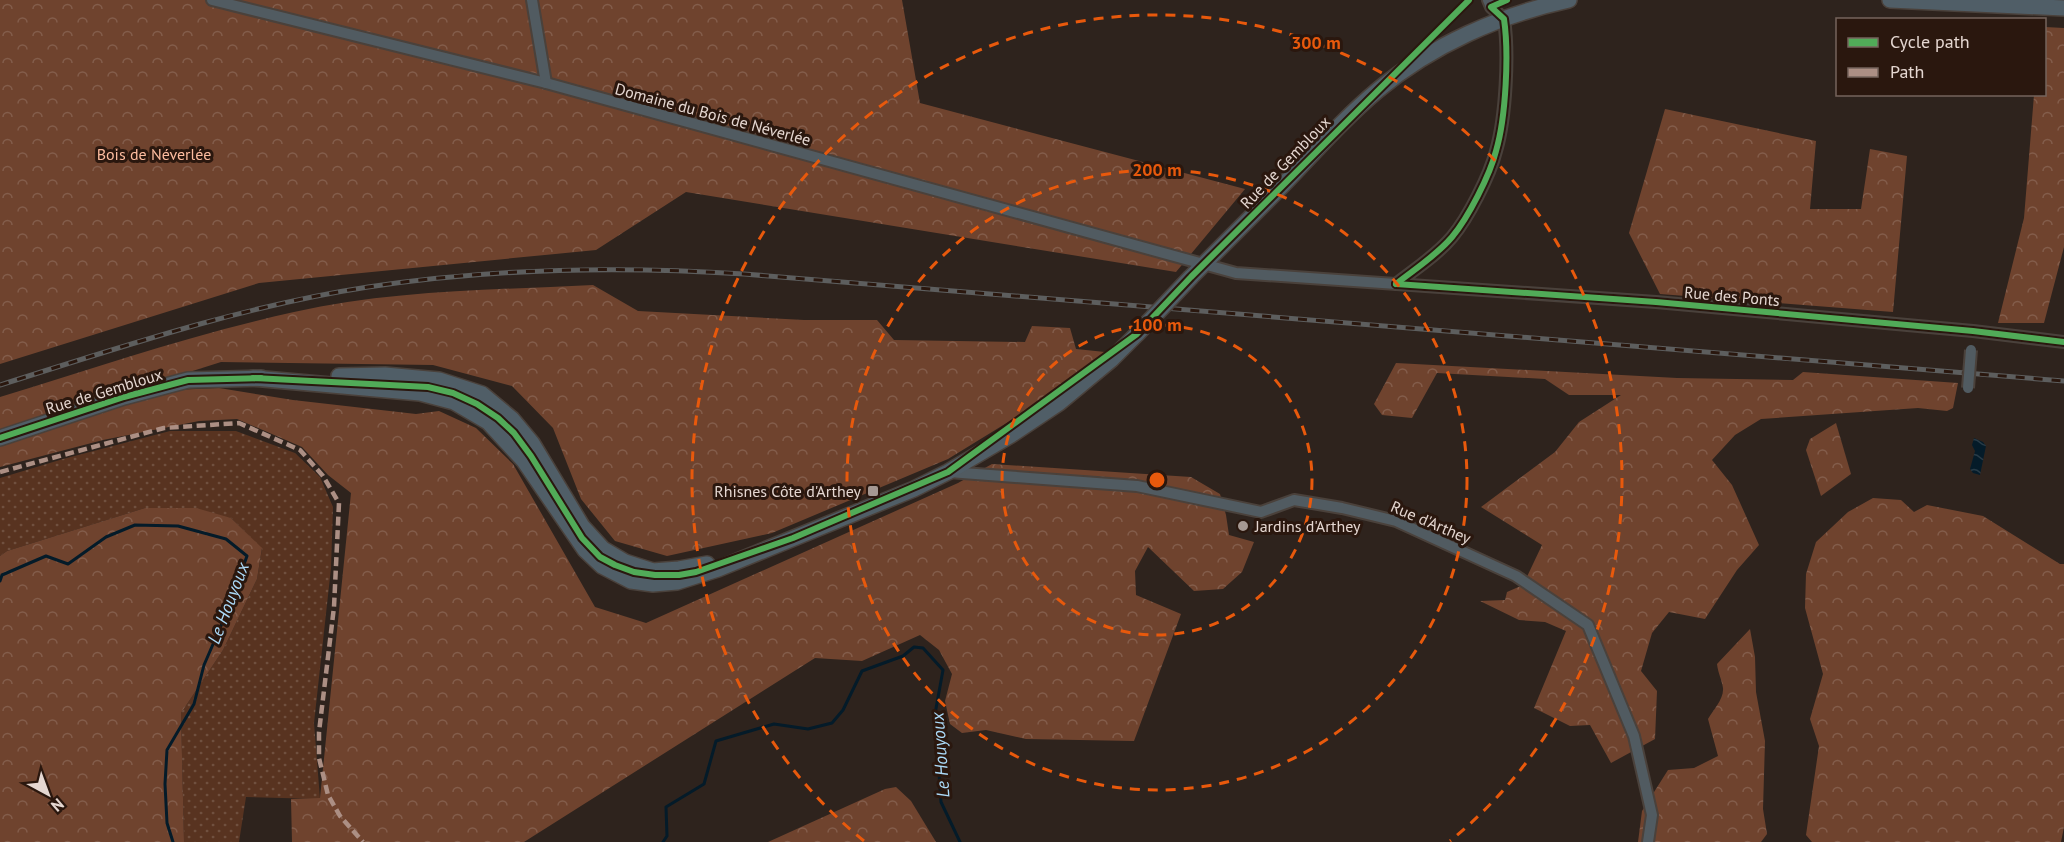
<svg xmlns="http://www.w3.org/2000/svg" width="2064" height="842" font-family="'PT Sans',sans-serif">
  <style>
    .grass { fill: url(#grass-dots) }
    .forest { fill: url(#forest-crowns) }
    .water { fill: url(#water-waves) }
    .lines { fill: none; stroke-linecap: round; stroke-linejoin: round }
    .stream { stroke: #041b29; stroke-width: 3 }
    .minor-casing { stroke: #4a413b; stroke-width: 14 }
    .secondary-casing { stroke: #4a413b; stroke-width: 18 }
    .minor { stroke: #515b61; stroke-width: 10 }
    .secondary { stroke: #505e67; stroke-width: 15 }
    .rail-casing { stroke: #5d5e5e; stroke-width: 5 }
    .rail { stroke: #2a170e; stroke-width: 3; stroke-dasharray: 9; stroke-linecap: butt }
    .minor-bridge-casing { stroke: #4a413b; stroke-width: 14; stroke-linecap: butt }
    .secondary-bridge-casing { stroke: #4a413b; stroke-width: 18; stroke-linecap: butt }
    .minor-bridge { stroke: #515b61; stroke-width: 10 }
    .secondary-bridge { stroke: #505e67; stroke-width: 15 }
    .quiet { stroke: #ac8f84; stroke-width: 4.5; stroke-dasharray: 9 4.5; stroke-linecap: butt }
    .cycleway-casing { stroke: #2a170e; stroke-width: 10 }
    .cycleway { stroke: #51ab58; stroke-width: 6 }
    .ring { fill: none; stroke: #e8590c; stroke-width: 3; stroke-dasharray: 10 8 }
    .poi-dot { fill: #a59892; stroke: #2a170e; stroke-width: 2 }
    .labels { text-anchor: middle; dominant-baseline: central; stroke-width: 6; stroke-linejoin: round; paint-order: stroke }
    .street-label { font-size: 16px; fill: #e5d7d1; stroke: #2a170e }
    .park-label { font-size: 16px; fill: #fdbc9f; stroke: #2a170e }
    .poi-label { font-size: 16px; fill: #e5d7d1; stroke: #2a170e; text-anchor: end }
    .water-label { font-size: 18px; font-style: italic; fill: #abd9f7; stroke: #2a170e }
    .centre { fill: #e8590c; stroke: #2a170e; stroke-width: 3 }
    .ring-label { font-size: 18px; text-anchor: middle; font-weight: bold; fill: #e8590c; stroke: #2a170e; stroke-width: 6; stroke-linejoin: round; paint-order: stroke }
  </style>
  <defs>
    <pattern id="grass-dots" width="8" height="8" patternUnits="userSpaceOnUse" patternTransform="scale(1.5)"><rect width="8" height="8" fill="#583320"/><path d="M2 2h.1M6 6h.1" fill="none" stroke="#70503f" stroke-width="1.8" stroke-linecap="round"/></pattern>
    <pattern id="forest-crowns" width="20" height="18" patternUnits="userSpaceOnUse" patternTransform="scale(1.5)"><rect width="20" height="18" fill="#6f432e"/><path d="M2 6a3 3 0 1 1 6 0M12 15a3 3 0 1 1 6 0" fill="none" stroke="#835d4b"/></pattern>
    <pattern id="water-waves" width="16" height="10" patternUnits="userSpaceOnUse" patternTransform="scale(1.5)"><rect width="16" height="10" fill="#041b29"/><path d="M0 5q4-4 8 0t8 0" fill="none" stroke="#283b47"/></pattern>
  </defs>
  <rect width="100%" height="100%" fill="#2e231d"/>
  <!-- grass -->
  <polygon class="grass" points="170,431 236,431 295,453 320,477 333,507 331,568 314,723 320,799 246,797 239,842 184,842 181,713 223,650 257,579 262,549 231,518 145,508 7,551 0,556 0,478 63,459"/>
  <!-- forest -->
  <g class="forest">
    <polygon points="0,0 902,0 920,103 1245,189 1176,272 686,192 596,250 259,283 0,364"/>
    <polygon points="2045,27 2064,28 2064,247 2044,323 1998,323 2024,218 2034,95 2044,94"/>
    <polygon points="1665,109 1816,141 1810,209 1861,209 1870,149 1907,156 1893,312 1660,294 1629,233"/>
    <path d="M593 285 638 311 804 320H877L894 340 1025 342 1032 326 1070 328 1076 349 1105 352 1026 411 948 459 772 533 667 556 615 541 581 499 553 428 512 386 433 365 221 362 0 432V397C97 367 194 334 294 312 392 290 494 290 593 285Z"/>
    <polygon points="1396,363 1677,378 1793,380 1803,372 1958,383 1953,408 1947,411 1918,408 1761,419 1735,435 1712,460 1732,485 1759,545 1737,570 1705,619 1669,612 1652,633 1641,671 1657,691 1655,739 1611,763 1590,725 1570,726 1534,708 1566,631 1545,622 1519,620 1480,601 1505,600 1507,592 1523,585 1542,545 1481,507 1555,452 1579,422 1621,395 1569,395 1545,379 1437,373 1412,418 1382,415 1374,404"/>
    <polygon points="219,388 293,400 416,414 439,411 476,428 513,464 595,607 646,623 958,483 992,464 1191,477 1220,494 1226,515 1229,535 1254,542 1242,572 1223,589 1194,591 1148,547 1135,571 1136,595 1181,614 1134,741 1026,739 986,730 962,733 950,724 945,701 952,674 939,650 920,635 862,661 815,658 524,842 292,842 291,799 320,798 351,493 328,475 302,447 237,419 199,421 103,440 0,467 0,445 104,409 173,390"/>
    <polygon points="1836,423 1851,474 1821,496 1806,450 1810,439"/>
    <polygon points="1873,498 1901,500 1914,512 1927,505 1983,516 2060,564 2064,564 2064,827 2061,842 1812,842 1806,835 1819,746 1810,719 1823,674 1805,608 1806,574 1816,542 1848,512"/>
    <polygon points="145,508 196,508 231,518 262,548 257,579 223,650 181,713 184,842 0,842 0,556 7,551"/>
    <path d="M1750 629 1755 657 1756 692 1765 741 1763 809 1767 834 1761 842H1638L1642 811 1668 770 1694 768 1718 756 1708 719C1713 710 1724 699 1723 688 1722 680 1718 673 1717 664Z"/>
    <polygon points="896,787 911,801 936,842 768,842 885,789"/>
  </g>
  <!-- water -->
  <polygon class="water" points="1974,438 1983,442 1986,446 1980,475 1973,473 1970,469 1975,451 1972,445"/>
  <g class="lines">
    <!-- stream -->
    <g class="stream">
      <polyline points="0,581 2,575 46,556 68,564 106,537 135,525 178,526 226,539 247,556 227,612 204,665 194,704 167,750 165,784 167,823 173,842"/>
      <polyline points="663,842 667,836 666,807 704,784 716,741 774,724 808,729 832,723 843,710 862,671 903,656 914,647 923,648 943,670 935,714 941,802 960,842"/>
    </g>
    <defs>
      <g id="minor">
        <polyline points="212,0 546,83 1236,273 1656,302 1973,331 2064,342"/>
        <polyline points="532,0 546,83"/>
        <path d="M1396 284C1415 269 1437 255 1452 237 1468 218 1490 175 1496 151 1506 117 1509 53 1504 19L1491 7 1488 0"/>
        <polyline points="949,472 1137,486 1261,512 1294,500 1342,508 1396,521 1516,576 1588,625 1634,736 1652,815 1648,842"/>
      </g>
      <g id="secondary">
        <polyline points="1890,0 2064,8"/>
        <path d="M1191 277C1221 247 1251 217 1281 187 1313 154 1342 120 1378 90 1432 45 1500 15 1569 0"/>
        <polyline points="339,376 385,375 439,380 482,394 512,419 532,443 582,526 603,549 625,562 653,571 679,569 707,564"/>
        <polyline points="253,378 420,393 454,402 488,422 524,461 585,550 602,566 631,581 653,584 677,582 718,569 914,489 948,472 1011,435 1059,403 1112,359 1137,334"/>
        <polyline points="0,438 124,397 188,380 261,378"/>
      </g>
    </defs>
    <!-- minor casing -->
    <use href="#minor" class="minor-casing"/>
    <!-- secondary casing -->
    <use href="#secondary" class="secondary-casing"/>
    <!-- minor -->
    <use href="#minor" class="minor"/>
    <!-- secondary -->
    <use href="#secondary" class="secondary"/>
    <defs>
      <path id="rail" d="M0 385C121 347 243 306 368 287 494 268 618 266 744 274L2064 381"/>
    </defs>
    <!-- rail casing -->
    <use href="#rail" class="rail-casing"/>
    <!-- rail -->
    <use href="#rail" class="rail"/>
    <defs>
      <polyline id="minor-bridge" points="1968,388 1971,350"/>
      <polyline id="secondary-bridge" points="1137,334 1191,277"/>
    </defs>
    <!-- minor-bridge casing -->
    <use href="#minor-bridge" class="minor-bridge-casing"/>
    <!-- secondary-bridge casing -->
    <use href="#secondary-bridge" class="secondary-bridge-casing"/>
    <!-- minor-bridge -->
    <use href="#minor-bridge" class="minor-bridge"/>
    <!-- secondary-bridge -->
    <use href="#secondary-bridge" class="secondary-bridge"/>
    <!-- quiet -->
    <polyline class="quiet" points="0,472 164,428 239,423 300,450 323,476 339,503 334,607 319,732 319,758 328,795 340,816 363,842"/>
    <defs>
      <g id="cycleway">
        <polyline points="1396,284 1656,302 1973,331 2064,342"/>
        <path d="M1396 284C1415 269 1437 255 1452 237 1468 218 1490 175 1496 151 1506 117 1509 53 1504 19L1491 7 1507 0"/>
        <polyline points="253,378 428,387 453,393 477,404 498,418 514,433 531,456 582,538 600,557 615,565 634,572 655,575 679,575 696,572 793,538 948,472 1137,334 1191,277 1469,0"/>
        <polyline points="0,438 124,397 188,380 261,378"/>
      </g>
    </defs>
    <!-- cycleway casing -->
    <use href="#cycleway" class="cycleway-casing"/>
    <!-- cycleway -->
    <use href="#cycleway" class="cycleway"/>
  </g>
  <!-- distance rings -->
  <g class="ring">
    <circle cx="1157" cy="480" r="155"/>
    <circle cx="1157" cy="480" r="310"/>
    <path d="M864 841A465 465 0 1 1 1450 841"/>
  </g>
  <!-- markers -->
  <g class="poi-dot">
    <rect x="867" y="485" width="12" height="12" rx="3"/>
    <circle cx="1243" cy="526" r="6"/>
  </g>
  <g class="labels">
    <!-- street labels -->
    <g class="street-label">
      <text transform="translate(713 114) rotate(15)">Domaine du Bois de Néverlée</text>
      <text transform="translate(1285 162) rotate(-46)">Rue de Gembloux</text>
      <text transform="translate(1732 296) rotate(5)">Rue des Ponts</text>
      <text transform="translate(104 391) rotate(-17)">Rue de Gembloux</text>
      <text transform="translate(1431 522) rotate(23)">Rue d'Arthey</text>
    </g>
    <!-- park labels -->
    <g class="park-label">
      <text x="154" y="154">Bois de Néverlée</text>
    </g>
    <!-- poi labels -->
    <g class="poi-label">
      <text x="861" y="491">Rhisnes Côte d'Arthey</text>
      <text x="1255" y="526" text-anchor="start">Jardins d'Arthey</text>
    </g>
    <!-- water labels -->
    <g class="water-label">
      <text transform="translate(228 603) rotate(-69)">Le Houyoux</text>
      <text transform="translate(940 755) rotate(-94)">Le Houyoux</text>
    </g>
  </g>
  <circle cx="1157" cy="480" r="9" class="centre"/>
  <g class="ring-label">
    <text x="1316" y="49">300 m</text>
    <text x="1157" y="176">200 m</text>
    <text x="1157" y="331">100 m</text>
  </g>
  <!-- legend -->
  <rect x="1836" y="18" width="210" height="78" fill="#2a170e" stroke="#75645c" stroke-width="1.5"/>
  <rect x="1848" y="38" width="30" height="9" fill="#51ab58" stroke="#75645c" stroke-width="1.5"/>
  <text x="1890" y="48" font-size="18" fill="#e5d7d1">Cycle path</text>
  <rect x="1848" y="68" width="30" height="9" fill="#ac8f84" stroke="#75645c" stroke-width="1.5"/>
  <text x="1890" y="78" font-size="18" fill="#e5d7d1">Path</text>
  <!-- north arrow -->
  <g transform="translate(48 794) rotate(139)" stroke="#2a170e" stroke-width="4.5" paint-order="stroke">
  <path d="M0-4.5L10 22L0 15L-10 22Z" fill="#e5d7d1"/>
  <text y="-9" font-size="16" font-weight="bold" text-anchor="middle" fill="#e5d7d1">N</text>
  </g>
</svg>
